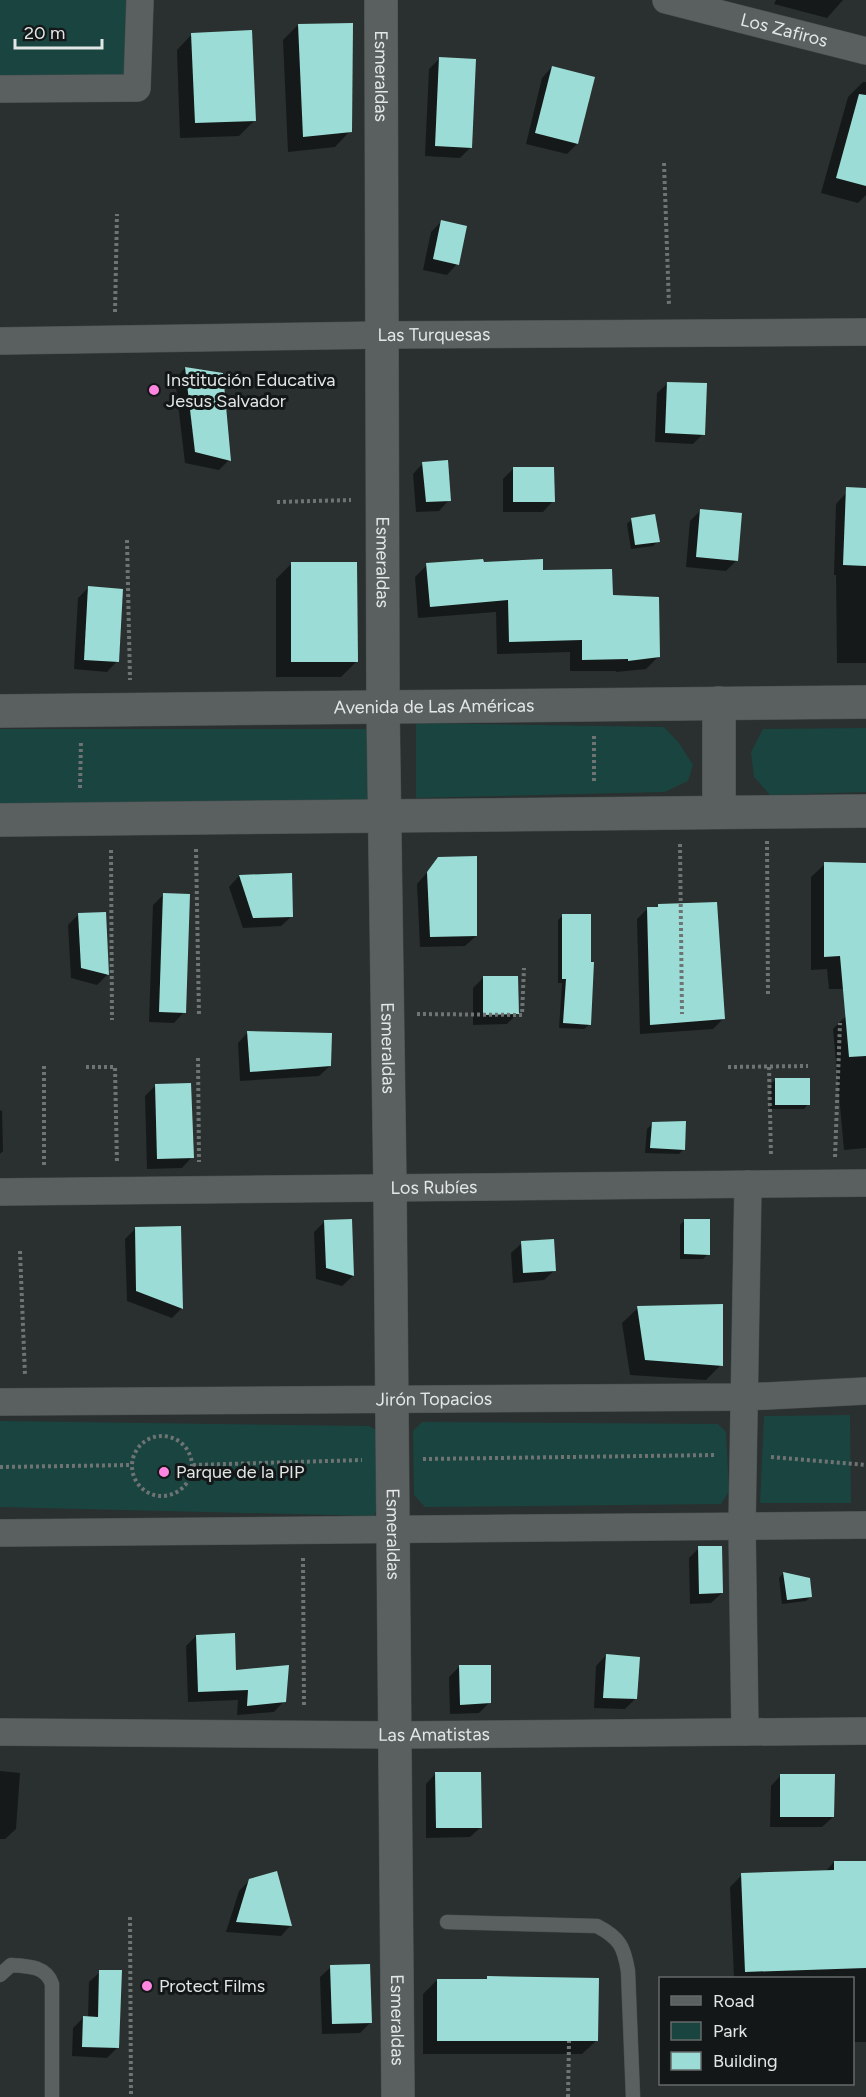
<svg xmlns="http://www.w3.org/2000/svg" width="866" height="2097" font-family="Figtree,sans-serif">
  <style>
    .green { fill: #1a4440 }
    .shadow { fill: #0007 }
    .building { fill: #9bddd6 }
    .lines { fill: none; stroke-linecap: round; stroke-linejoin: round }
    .lane-casing { stroke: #484e4d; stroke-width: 15 }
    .street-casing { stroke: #484e4d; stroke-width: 28 }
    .secondary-casing { stroke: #484e4d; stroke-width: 34 }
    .path { stroke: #6e7473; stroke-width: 4; stroke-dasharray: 3 3; stroke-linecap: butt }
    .lane { stroke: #59605f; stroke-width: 14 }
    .street { stroke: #59605f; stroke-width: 27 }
    .secondary { stroke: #59605f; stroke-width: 33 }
    .poi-dot { fill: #fe85e0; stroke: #141717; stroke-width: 2 }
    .labels { text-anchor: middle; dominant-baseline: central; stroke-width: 6; stroke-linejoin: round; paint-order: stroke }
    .street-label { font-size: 18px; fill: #e2e7e6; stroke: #141717 }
    .poi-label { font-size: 18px; fill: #e2e7e6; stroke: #141717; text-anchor: start }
  </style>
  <rect width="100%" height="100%" fill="#29302f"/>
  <!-- green -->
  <g class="green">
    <rect x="0" y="0" width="126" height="75"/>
    <polygon points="416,723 664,727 679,743 693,765 688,781 665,792 416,798"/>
    <polygon points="866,728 866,792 770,795 754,777 751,752 763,729"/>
    <polygon points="0,729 367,729 367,801 0,806"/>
    <polygon points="850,1415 851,1503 760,1503 764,1416"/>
    <polygon points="0,1421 369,1426 382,1433 379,1503 374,1516 0,1507"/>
    <polygon points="422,1422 718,1424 726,1432 729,1491 721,1504 425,1507 414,1495 413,1431"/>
  </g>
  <!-- shadow -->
  <g class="shadow">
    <polygon points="776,0 843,0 827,18 774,4"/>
    <polygon points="298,25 350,131 335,147 288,152 283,40"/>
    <polygon points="192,34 254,121 239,136 180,138 177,50"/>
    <polygon points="439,59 471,147 460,158 425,156 429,69"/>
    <polygon points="552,67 577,144 567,154 526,144 542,78"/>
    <polygon points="863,82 866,82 866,195 858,203 821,193 848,97"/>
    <polygon points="441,222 457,264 447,275 423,270 431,232"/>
    <polygon points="185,368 229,460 219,470 185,463 175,379"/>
    <polygon points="668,383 703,434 693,444 655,442 657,393"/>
    <polygon points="423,463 449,500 439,511 416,512 413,474"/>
    <polygon points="514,468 553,501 543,512 503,512 503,479"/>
    <polygon points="846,493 866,494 866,663 837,663 836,575 834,575 836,504"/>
    <polygon points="700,511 737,560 726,571 686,567 690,521"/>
    <polygon points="632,519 658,541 653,546 631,549 627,524"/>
    <polygon points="292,563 356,662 341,677 276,677 276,579"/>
    <polygon points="427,565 542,572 611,596 658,657 646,669 616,672 616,671 570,671 570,652 497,654 496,612 418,618 415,577"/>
    <polygon points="88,588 117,661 107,672 74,669 78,598"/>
    <polygon points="439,859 476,936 465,946 420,947 417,884"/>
    <polygon points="825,864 866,865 866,989 829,989 827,969 811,970 811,877"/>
    <polygon points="290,875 292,916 281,926 243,928 229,887 239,876"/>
    <polygon points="163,895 184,1012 174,1023 149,1022 153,905"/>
    <polygon points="659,906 723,1019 713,1029 640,1034 637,919 648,908 657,908"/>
    <polygon points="79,914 107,975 97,985 71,978 68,925"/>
    <polygon points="563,915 589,1025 584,1029 559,1028 562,983 558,983 558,920"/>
    <polygon points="483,978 517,1014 507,1024 473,1025 473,988"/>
    <polygon points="846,1016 866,1017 866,1148 844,1150 833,1029"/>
    <polygon points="248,1032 330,1066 319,1076 240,1081 238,1043"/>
    <polygon points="776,1079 808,1104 804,1109 770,1109 771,1084"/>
    <polygon points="156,1085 192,1157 182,1168 147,1169 145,1096"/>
    <polygon points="2,1110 3,1151 0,1154 0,1111"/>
    <polygon points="652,1124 684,1149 679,1154 645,1153 647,1129"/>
    <polygon points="685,1220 708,1254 703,1259 680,1259 680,1225"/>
    <polygon points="324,1222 353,1276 342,1286 316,1279 314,1232"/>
    <polygon points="135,1229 182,1308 172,1318 127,1301 125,1239"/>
    <polygon points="522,1243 555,1270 544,1280 513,1283 511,1253"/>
    <polygon points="638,1308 721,1365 706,1380 630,1375 622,1323"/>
    <polygon points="699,1548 722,1593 711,1603 690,1604 689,1558"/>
    <polygon points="783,1573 811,1596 806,1601 782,1604 779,1578"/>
    <polygon points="196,1636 235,1671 284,1701 274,1712 237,1715 238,1700 188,1702 186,1646"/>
    <polygon points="606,1655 635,1699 625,1709 594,1708 596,1666"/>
    <polygon points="460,1666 489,1703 479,1713 450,1714 449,1677"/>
    <polygon points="0,1771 20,1773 16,1829 5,1839 0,1839"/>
    <polygon points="436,1773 481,1827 470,1837 426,1838 426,1784"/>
    <polygon points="781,1775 833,1817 822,1827 770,1827 771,1786"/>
    <polygon points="834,1862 866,1863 866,2042 852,2042 852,1978 734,1978 730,1887 742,1875 825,1872"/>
    <polygon points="250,1880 291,1925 281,1936 226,1932 239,1891"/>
    <polygon points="331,1967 371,2022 360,2033 322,2034 320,1977"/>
    <polygon points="100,1972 118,2047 107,2058 72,2056 73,2028 84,2017 88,2018 89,1982"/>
    <polygon points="488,1978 597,2040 582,2054 423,2054 423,1994 437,1980 485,1980"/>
  </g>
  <!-- building -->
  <g class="building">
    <polygon points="353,23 352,132 303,137 298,24"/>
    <polygon points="252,30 256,121 195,123 191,33"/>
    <polygon points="439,57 476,59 472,148 435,146"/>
    <polygon points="552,66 595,77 578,144 535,133"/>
    <polygon points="859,94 866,95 866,186 836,178"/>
    <polygon points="441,220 467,226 459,265 433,259"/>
    <polygon points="185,367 223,373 231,461 195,452"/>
    <polygon points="667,382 707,383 705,435 665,433"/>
    <polygon points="448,460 451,501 426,502 422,462"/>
    <polygon points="513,467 554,467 555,502 513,502"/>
    <polygon points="846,487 866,488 866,566 843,565"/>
    <polygon points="700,509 742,513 738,561 696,557"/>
    <polygon points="655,514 660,542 635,545 631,518"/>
    <polygon points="483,559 484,562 543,559 543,570 612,569 613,595 659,597 660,657 628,661 628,659 582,660 582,640 509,642 508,600 430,607 426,563"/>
    <polygon points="291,562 357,562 358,662 291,662"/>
    <polygon points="88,586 123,589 119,662 84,660"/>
    <polygon points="477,856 477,936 430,937 427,872 438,857"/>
    <polygon points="824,862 866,863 866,1056 849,1057 840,956 824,957"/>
    <polygon points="292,873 293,917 253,918 239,875"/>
    <polygon points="163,893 190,894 186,1013 159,1012"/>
    <polygon points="717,902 725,1019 650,1025 647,907 658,907 658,904"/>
    <polygon points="106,912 109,975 81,968 78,913"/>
    <polygon points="562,914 591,914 591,962 594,962 591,1025 563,1023 566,979 562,979"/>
    <polygon points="483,976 518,976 519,1014 483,1015"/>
    <polygon points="247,1031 332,1033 331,1066 250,1072"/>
    <rect x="775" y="1078" width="35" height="27"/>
    <polygon points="191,1083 194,1158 157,1159 155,1084"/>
    <polygon points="686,1121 685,1150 650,1148 652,1122"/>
    <polygon points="352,1219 354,1276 326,1268 324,1220"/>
    <polygon points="684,1219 710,1219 710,1255 684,1254"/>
    <polygon points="181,1226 183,1309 136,1291 135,1227"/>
    <polygon points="554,1239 556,1271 523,1273 521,1241"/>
    <polygon points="723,1304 723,1366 645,1360 637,1306"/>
    <polygon points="698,1546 722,1546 723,1593 699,1594"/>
    <polygon points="783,1572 810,1578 812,1597 787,1600"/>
    <polygon points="235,1633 236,1670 289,1665 286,1702 247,1706 248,1690 198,1692 196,1635"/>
    <polygon points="606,1654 640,1657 637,1699 603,1698"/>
    <polygon points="459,1665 491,1665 491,1703 460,1705"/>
    <polygon points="435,1772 481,1772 482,1828 436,1828"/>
    <polygon points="780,1774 835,1774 834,1817 780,1817"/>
    <polygon points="834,1861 866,1861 866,1968 745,1972 741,1873 834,1870"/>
    <polygon points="277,1871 292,1926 236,1922 249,1879"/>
    <polygon points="370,1964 372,2023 332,2024 330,1965"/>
    <polygon points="99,1970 122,1970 119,2048 82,2047 83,2016 98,2017"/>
    <polygon points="487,1976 599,1978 598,2041 437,2041 437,1979 487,1979"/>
  </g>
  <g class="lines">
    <defs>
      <g id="lane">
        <path d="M447 1922 597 1926C620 1938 624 1947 628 1971L633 2097"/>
        <path d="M0 1975 11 1965C28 1966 46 1966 52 1984V2097"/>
      </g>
      <g id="street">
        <path id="s1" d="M666 0 866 51"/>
        <polyline points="0,89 137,88 140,0"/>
        <path id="s2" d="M0 341 382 335 866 332"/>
        <path id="s3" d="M0 1192 866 1183"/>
        <path id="s4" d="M0 1402 745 1397 866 1391"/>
        <polyline points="0,1533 865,1525"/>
        <path id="s5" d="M0 1732 395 1735 866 1731"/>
        <polyline points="745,1732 742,1526 748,1184"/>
      </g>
      <g id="secondary">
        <path id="s6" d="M381 0 383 707 390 1188 398 2097"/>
        <polyline points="719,703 719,812"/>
        <path id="s7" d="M0 711 866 702"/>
        <polyline points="0,820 866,811"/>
      </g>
    </defs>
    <!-- lane casing -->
    <use href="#lane" class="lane-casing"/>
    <!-- street casing -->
    <use href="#street" class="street-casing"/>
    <!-- secondary casing -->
    <use href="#secondary" class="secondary-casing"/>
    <!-- path -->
    <g class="path">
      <polyline points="664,163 669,306"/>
      <polyline points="115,312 117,214"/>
      <polyline points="277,502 351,500"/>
      <polyline points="127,540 130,680"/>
      <polyline points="594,736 594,783"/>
      <polyline points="80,788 81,741"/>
      <polyline points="767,841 768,996"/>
      <polyline points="680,844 682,1014"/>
      <polyline points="196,849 199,1016"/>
      <polyline points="111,850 112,1020"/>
      <polyline points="417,1014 522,1015 524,968"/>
      <polyline points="198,1058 199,1162"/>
      <polyline points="86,1067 115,1067 117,1164"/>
      <polyline points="728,1067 808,1066"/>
      <polyline points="769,1067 771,1156"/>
      <polyline points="835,1157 840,1023"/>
      <polyline points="44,1165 44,1064"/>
      <polyline points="20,1251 25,1376"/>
      <circle cx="162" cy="1466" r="30"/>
      <polyline points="771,1457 866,1465"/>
      <polyline points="423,1459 716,1455"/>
      <polyline points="193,1465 362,1460"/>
      <polyline points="0,1467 131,1465"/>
      <polyline points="303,1558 304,1707"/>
      <polyline points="130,1917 131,2097"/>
      <polyline points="568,2097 569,2041"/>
    </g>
    <!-- lane -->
    <use href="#lane" class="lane"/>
    <!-- street -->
    <use href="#street" class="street"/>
    <!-- secondary -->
    <use href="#secondary" class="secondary"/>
  </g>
  <!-- markers -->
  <g class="poi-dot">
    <circle cx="154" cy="390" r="6"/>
    <circle cx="164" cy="1472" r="6"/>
    <circle cx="147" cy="1986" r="6"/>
  </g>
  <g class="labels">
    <!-- street labels -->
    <g class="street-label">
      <text stroke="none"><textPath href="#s1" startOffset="122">Los Zafiros</textPath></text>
      <text stroke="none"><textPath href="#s6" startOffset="76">Esmeraldas</textPath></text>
      <text stroke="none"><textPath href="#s2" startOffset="434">Las Turquesas</textPath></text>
      <text stroke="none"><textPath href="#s6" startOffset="562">Esmeraldas</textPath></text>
      <text stroke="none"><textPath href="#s7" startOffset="434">Avenida de Las Américas</textPath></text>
      <text stroke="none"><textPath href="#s6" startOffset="1048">Esmeraldas</textPath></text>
      <text stroke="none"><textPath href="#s3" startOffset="434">Los Rubíes</textPath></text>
      <text stroke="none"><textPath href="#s4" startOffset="434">Jirón Topacios</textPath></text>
      <text stroke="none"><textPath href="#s6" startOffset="1534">Esmeraldas</textPath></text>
      <text stroke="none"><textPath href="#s5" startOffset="434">Las Amatistas</textPath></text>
      <text stroke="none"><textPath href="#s6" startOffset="2020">Esmeraldas</textPath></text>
    </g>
    <!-- poi labels -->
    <g class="poi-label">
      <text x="166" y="380">Institución Educativa<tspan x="166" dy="21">Jesus Salvador</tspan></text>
      <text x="176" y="1472">Parque de la PIP</text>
      <text x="159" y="1986">Protect Films</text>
    </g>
  </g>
  <!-- legend -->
  <rect x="659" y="1977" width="195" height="108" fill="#141717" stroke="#666a6a" stroke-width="1.5"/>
  <rect x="671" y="1996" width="30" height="9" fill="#59605f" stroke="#666a6a" stroke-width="1.5"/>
  <text x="713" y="2007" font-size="18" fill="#e2e7e6">Road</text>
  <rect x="671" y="2022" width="30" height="18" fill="#1a4440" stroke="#666a6a" stroke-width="1.5"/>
  <text x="713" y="2037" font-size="18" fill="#e2e7e6">Park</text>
  <rect x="671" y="2052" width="30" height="18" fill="#9bddd6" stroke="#666a6a" stroke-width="1.5"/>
  <text x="713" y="2067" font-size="18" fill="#e2e7e6">Building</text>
  <!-- scale -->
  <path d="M15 39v9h87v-9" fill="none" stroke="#e2e7e6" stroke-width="3"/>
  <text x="24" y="39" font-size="18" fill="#e2e7e6" stroke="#141717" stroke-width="4.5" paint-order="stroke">20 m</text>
</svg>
